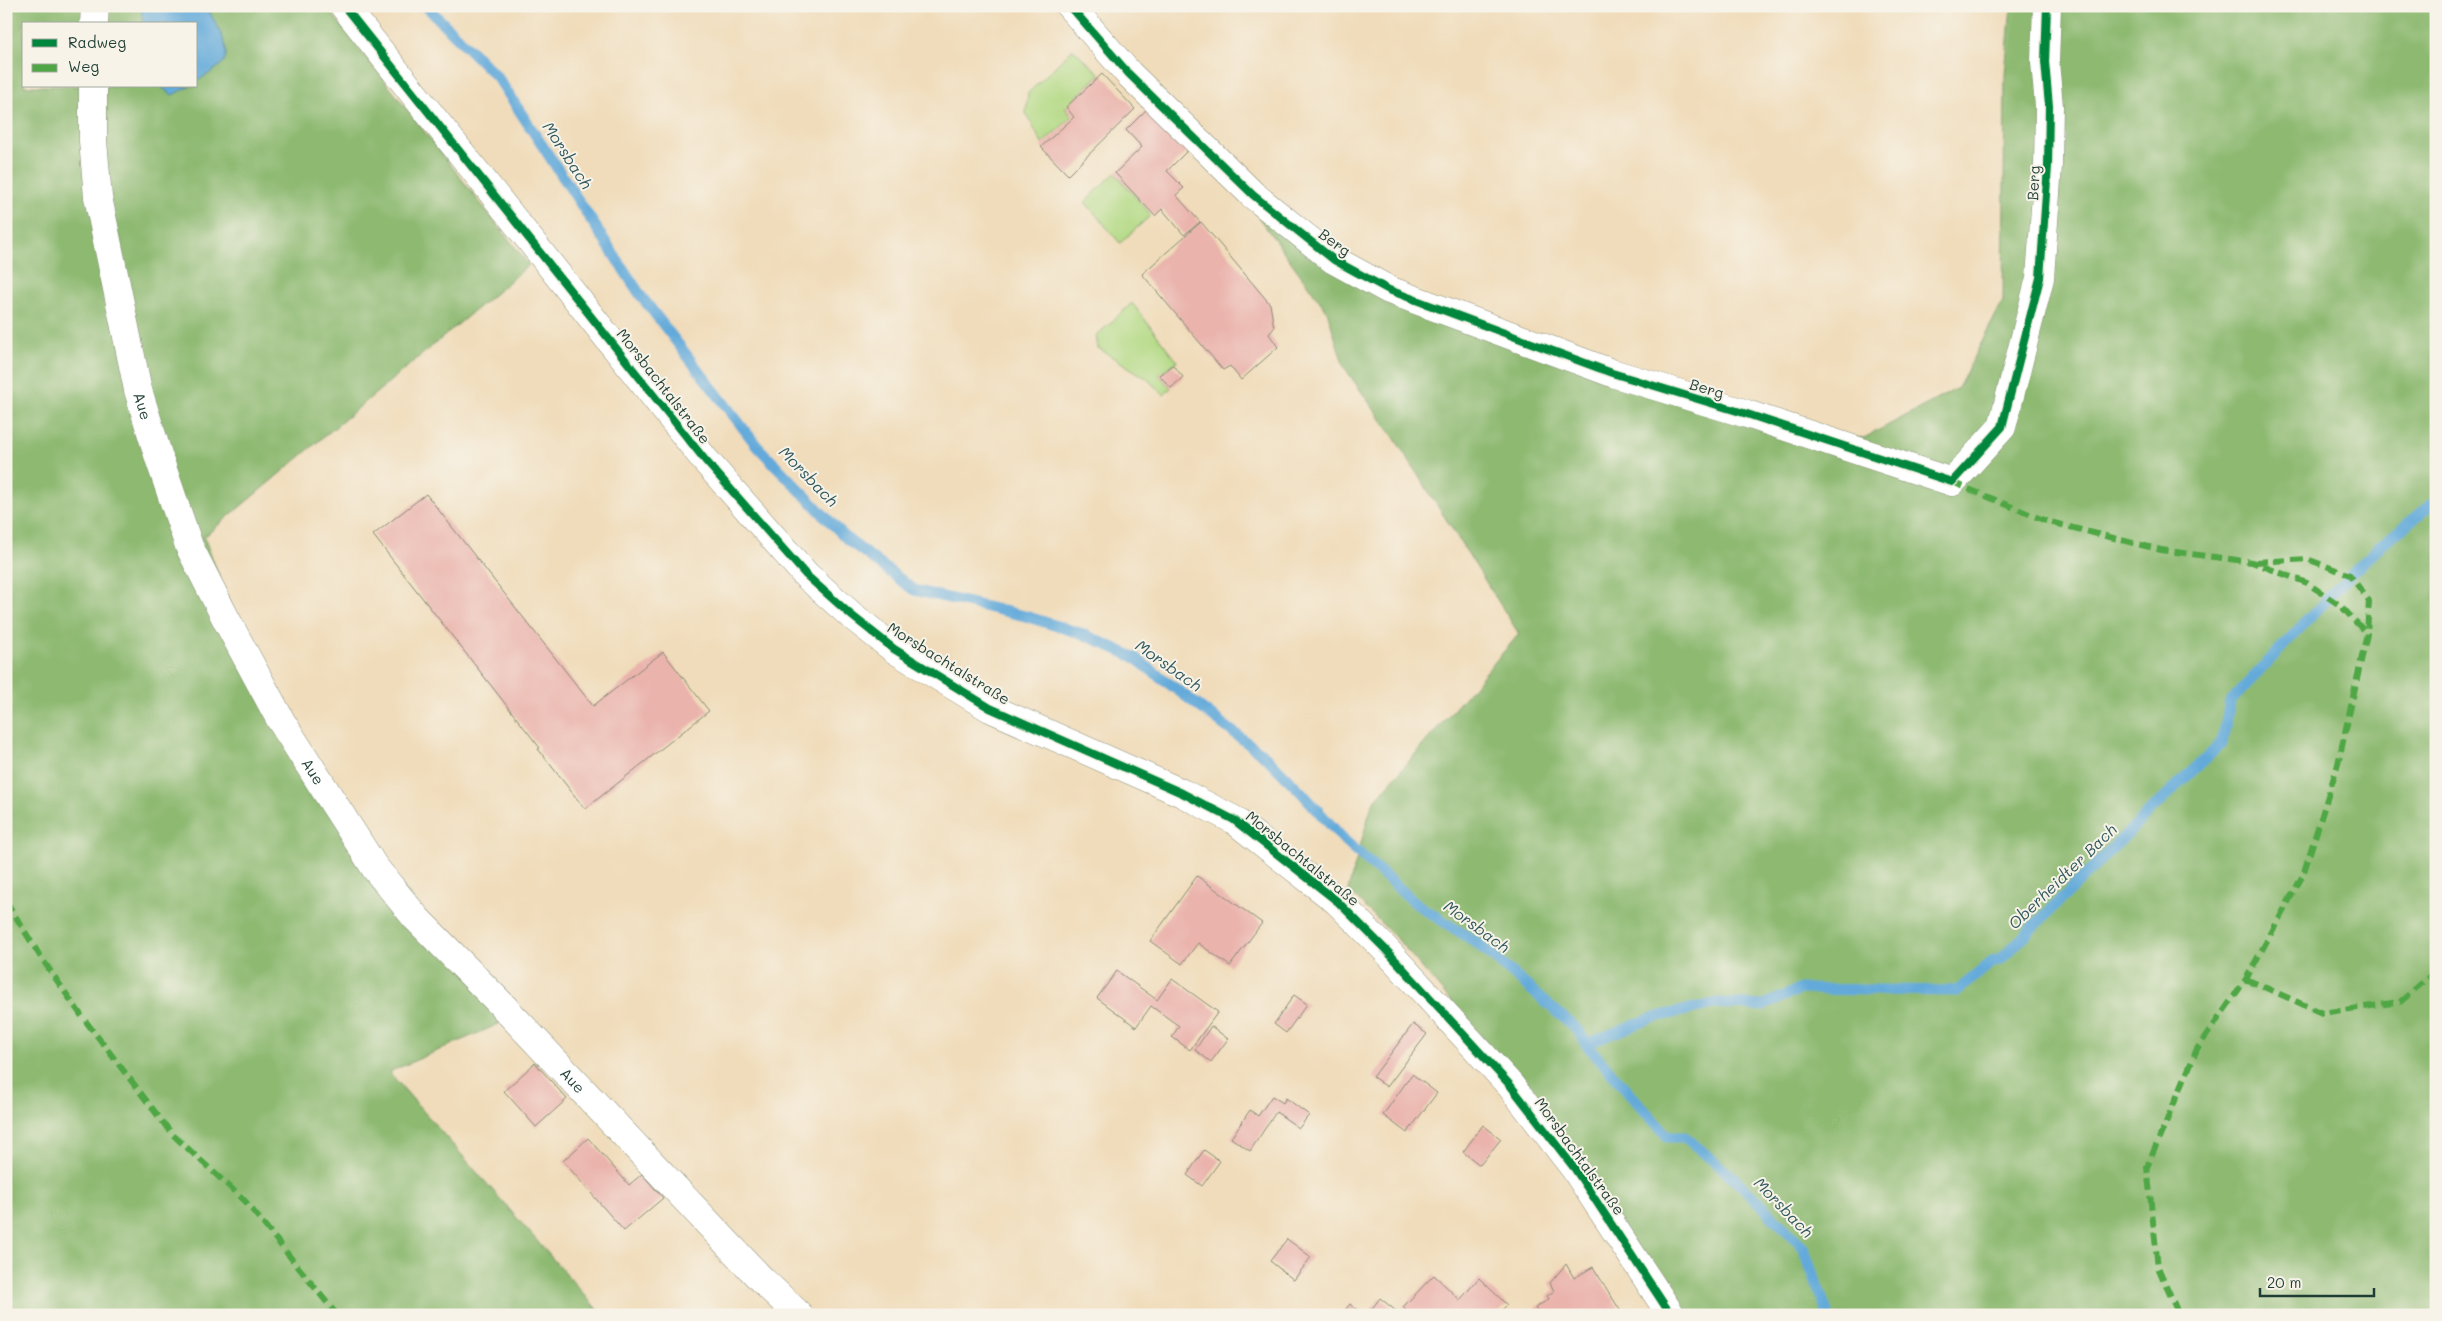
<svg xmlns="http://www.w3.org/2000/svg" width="2442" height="1321" font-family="Mali,sans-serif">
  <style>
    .green { fill: #b2d983; stroke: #688b5c }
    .forest { fill: #8db971; stroke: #567b52; fill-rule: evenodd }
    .water { fill: #63aada; stroke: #417487 }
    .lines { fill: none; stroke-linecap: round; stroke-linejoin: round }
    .stream { stroke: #63aada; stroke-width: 11 }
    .building { fill: #eab3ac }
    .street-casing { stroke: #888c77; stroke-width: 29 }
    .secondary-casing { stroke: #888c77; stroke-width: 29 }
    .street { stroke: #fff; stroke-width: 28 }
    .secondary { stroke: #fff; stroke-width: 28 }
    .quiet { stroke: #4fa644; stroke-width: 6; stroke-dasharray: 12 6; stroke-linecap: butt }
    .cycleway-casing { stroke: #f7f3e8; stroke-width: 11 }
    .cycleway { stroke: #00873e; stroke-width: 8 }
    .labels { text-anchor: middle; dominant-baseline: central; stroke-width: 4; stroke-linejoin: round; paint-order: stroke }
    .street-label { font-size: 15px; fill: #1f3d34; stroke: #f7f3e8 }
    .water-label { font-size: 16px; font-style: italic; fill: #30585e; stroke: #f7f3e8 }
  </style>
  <rect width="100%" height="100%" fill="#f7f3e8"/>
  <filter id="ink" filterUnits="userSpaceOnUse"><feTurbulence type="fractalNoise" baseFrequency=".02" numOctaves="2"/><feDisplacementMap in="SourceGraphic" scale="10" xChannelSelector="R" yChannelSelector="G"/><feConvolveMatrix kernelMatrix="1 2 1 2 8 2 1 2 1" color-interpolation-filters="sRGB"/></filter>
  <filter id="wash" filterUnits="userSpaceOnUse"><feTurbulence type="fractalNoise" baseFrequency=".0096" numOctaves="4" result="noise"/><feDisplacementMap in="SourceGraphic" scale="20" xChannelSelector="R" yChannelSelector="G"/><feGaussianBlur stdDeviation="1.12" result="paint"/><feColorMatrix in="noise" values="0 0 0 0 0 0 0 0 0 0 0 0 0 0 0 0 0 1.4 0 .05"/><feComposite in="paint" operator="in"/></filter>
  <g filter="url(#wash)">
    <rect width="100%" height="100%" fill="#f0dcba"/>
    <!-- green -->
    <g class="green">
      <polygon points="1073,49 1100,74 1065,108 1072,117 1042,144 1026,113 1028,93"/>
      <polygon points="1115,173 1151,215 1120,243 1085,202"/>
      <polygon points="1132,303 1177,361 1159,375 1171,388 1164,395 1146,378 1098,348 1096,336"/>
    </g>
    <!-- forest -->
    <g class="forest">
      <path d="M6 6H326L529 265 204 537 276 725 508 1020 389 1072 602 1315H6ZM24 24H196V86H24Z"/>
      <polygon points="2011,6 2436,6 2436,1315 1675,1315 1518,1080 1399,941 1348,890 1372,804 1519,634 1395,439 1344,367 1327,311 1245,199 1331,269 1790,432 1864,438 1958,388 2003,301 2005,74"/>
    </g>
    <!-- water -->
    <g class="water">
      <path d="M141 6H207C212 20 233 47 224 61 219 69 204 76 196 82V24H143Z"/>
      <polygon points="160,86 191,86 172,95"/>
    </g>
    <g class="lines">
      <!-- stream -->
      <g class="stream">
        <polyline points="426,6 498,78 641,296 757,446 847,539 914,590 1025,616 1083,634 1134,657 1266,757 1302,793 1345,841 1418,905 1477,943 1579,1031 1586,1044 1668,1137 1685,1137 1736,1180 1803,1247 1828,1315"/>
        <polyline points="1586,1044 1652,1018 1718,1003 1762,1006 1800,989 1957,991 1992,962 2001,959 2152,809 2222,743 2230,702 2350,575 2381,545 2436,501"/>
      </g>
    </g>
    <g id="blocks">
      <!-- building -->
      <g class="building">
        <polygon points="1102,74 1135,109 1068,175 1041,147 1074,117 1066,107"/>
        <polygon points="1148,108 1189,149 1167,171 1184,188 1176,195 1200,222 1184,235 1162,209 1155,216 1115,173 1142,147 1126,130"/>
        <polygon points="1201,222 1270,304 1274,328 1269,334 1278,347 1241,380 1230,366 1223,370 1142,274"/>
        <polygon points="1173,365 1183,377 1171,388 1159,375"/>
        <polygon points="426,494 593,706 663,652 709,711 585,809 538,749 540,748 373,535"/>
        <polygon points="1197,876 1262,923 1230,966 1198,943 1182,964 1150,941"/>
        <polygon points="1117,971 1157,1000 1172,979 1218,1012 1190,1050 1172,1037 1179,1026 1151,1006 1136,1027 1097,998"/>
        <polygon points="1294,995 1307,1004 1286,1033 1274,1024"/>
        <polygon points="1413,1024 1427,1034 1387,1087 1373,1077"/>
        <polygon points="1211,1026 1228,1039 1211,1062 1195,1050"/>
        <polygon points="535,1063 567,1099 536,1127 504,1091"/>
        <polygon points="1412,1074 1437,1093 1407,1133 1383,1115"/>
        <polygon points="1272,1096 1283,1103 1286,1098 1309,1115 1299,1128 1276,1112 1250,1151 1231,1138 1250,1110 1258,1116"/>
        <polygon points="1483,1125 1501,1139 1480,1165 1463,1152"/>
        <polygon points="588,1138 629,1185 642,1174 663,1198 624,1231 563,1161"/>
        <polygon points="1204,1150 1220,1161 1202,1186 1187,1175"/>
        <polygon points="1287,1239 1311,1257 1294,1280 1270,1261"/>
        <polygon points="1566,1264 1574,1278 1593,1267 1623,1315 1539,1315 1535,1308 1549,1299 1547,1296 1554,1291 1550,1283"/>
        <polygon points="1434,1275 1460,1300 1479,1278 1507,1305 1497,1315 1410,1315 1403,1307"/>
        <polygon points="1380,1298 1401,1315 1367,1315"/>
        <polygon points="1350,1304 1364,1315 1341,1315"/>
      </g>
    </g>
  </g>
  <g filter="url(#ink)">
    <use href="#blocks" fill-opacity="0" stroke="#888c77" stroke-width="1"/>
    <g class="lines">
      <defs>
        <g id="street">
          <polyline points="1070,6 1129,74 1253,195 1334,260 1389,290 1612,373 1747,414 1952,482 2002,427 2040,278 2048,166 2049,106 2045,62 2047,6"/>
          <polyline points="94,24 95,6"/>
          <path id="s1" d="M93 86V141L98 197 138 390 160 461 189 546 226 619 281 721 375 868 416 918 499 1002 761 1279 799 1315"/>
        </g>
        <polyline id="secondary" points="344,6 705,460 806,575 851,615 894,649 990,708 1182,793 1234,820 1337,901 1386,950 1510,1085 1575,1169 1671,1315"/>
      </defs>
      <!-- street casing -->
      <use href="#street" class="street-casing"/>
      <!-- secondary casing -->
      <use href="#secondary" class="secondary-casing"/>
      <!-- street -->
      <use href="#street" class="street"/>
      <!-- secondary -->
      <use href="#secondary" class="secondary"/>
      <!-- quiet -->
      <g class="quiet">
        <polyline points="1952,482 2046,521 2161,550 2252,562 2307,583 2341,606 2367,634 2338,764 2303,875 2246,979 2197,1049 2147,1167 2158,1267 2179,1315"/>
        <polyline points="2256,562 2307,559 2350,575 2369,601 2367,634"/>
        <polyline points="6,901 40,956 81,1015 172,1134 245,1201 337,1315"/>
        <polyline points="2246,979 2322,1013 2400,1002 2436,971"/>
      </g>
      <defs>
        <g id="cycleway">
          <polyline points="344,6 705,460 806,575 851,615 894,649 990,708 1182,793 1234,820 1337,901 1386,950 1510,1085 1575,1169 1671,1315"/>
          <polyline points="1070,6 1129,74 1253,195 1334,260 1389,290 1612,373 1747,414 1952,482 2002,427 2040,278 2048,166 2049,106 2045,62 2047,6"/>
        </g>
      </defs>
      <!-- cycleway casing -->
      <use href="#cycleway" class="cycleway-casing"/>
      <!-- cycleway -->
      <use href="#cycleway" class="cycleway"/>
    </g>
  </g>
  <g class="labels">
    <!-- street labels -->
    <g class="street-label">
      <text transform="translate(2033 183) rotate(-87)">Berg</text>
      <text transform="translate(1335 242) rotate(36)">Berg</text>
      <text transform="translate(664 386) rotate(52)">Morsbachtalstraße</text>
      <text transform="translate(1707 388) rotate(17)">Berg</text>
      <text stroke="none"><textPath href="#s1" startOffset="325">Aue</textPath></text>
      <text transform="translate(949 663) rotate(32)">Morsbachtalstraße</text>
      <text stroke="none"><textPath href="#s1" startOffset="730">Aue</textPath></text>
      <text transform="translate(1303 858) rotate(39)">Morsbachtalstraße</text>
      <text stroke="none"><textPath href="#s1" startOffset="1135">Aue</textPath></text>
      <text transform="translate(1580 1156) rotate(54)">Morsbachtalstraße</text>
    </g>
    <!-- water labels -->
    <g class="water-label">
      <text transform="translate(568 155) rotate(57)">Morsbach</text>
      <text transform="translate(809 476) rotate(46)">Morsbach</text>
      <text transform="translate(1169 665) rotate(35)">Morsbach</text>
      <text transform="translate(2062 876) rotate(-44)">Oberheidter Bach</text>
      <text transform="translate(1477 926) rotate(36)">Morsbach</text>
      <text transform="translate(1784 1207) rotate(46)">Morsbach</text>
    </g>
  </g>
  <!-- margin -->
  <rect width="2442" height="1321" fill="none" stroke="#f7f3e8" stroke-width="25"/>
  <!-- legend -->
  <rect x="22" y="22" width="175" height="65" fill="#f7f3e8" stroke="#a1aaa0"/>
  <rect x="32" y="39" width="25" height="8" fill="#00873e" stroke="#a1aaa0"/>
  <text x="68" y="48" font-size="15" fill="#1f3d34">Radweg</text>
  <rect x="32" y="64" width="25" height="8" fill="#4fa644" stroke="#a1aaa0"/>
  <text x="68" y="72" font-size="15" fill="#1f3d34">Weg</text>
  <!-- scale -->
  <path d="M2260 1288v8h114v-8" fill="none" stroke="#1f3d34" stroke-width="2.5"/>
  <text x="2267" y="1288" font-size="15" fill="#1f3d34" stroke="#f7f3e8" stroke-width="4" paint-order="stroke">20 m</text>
</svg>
